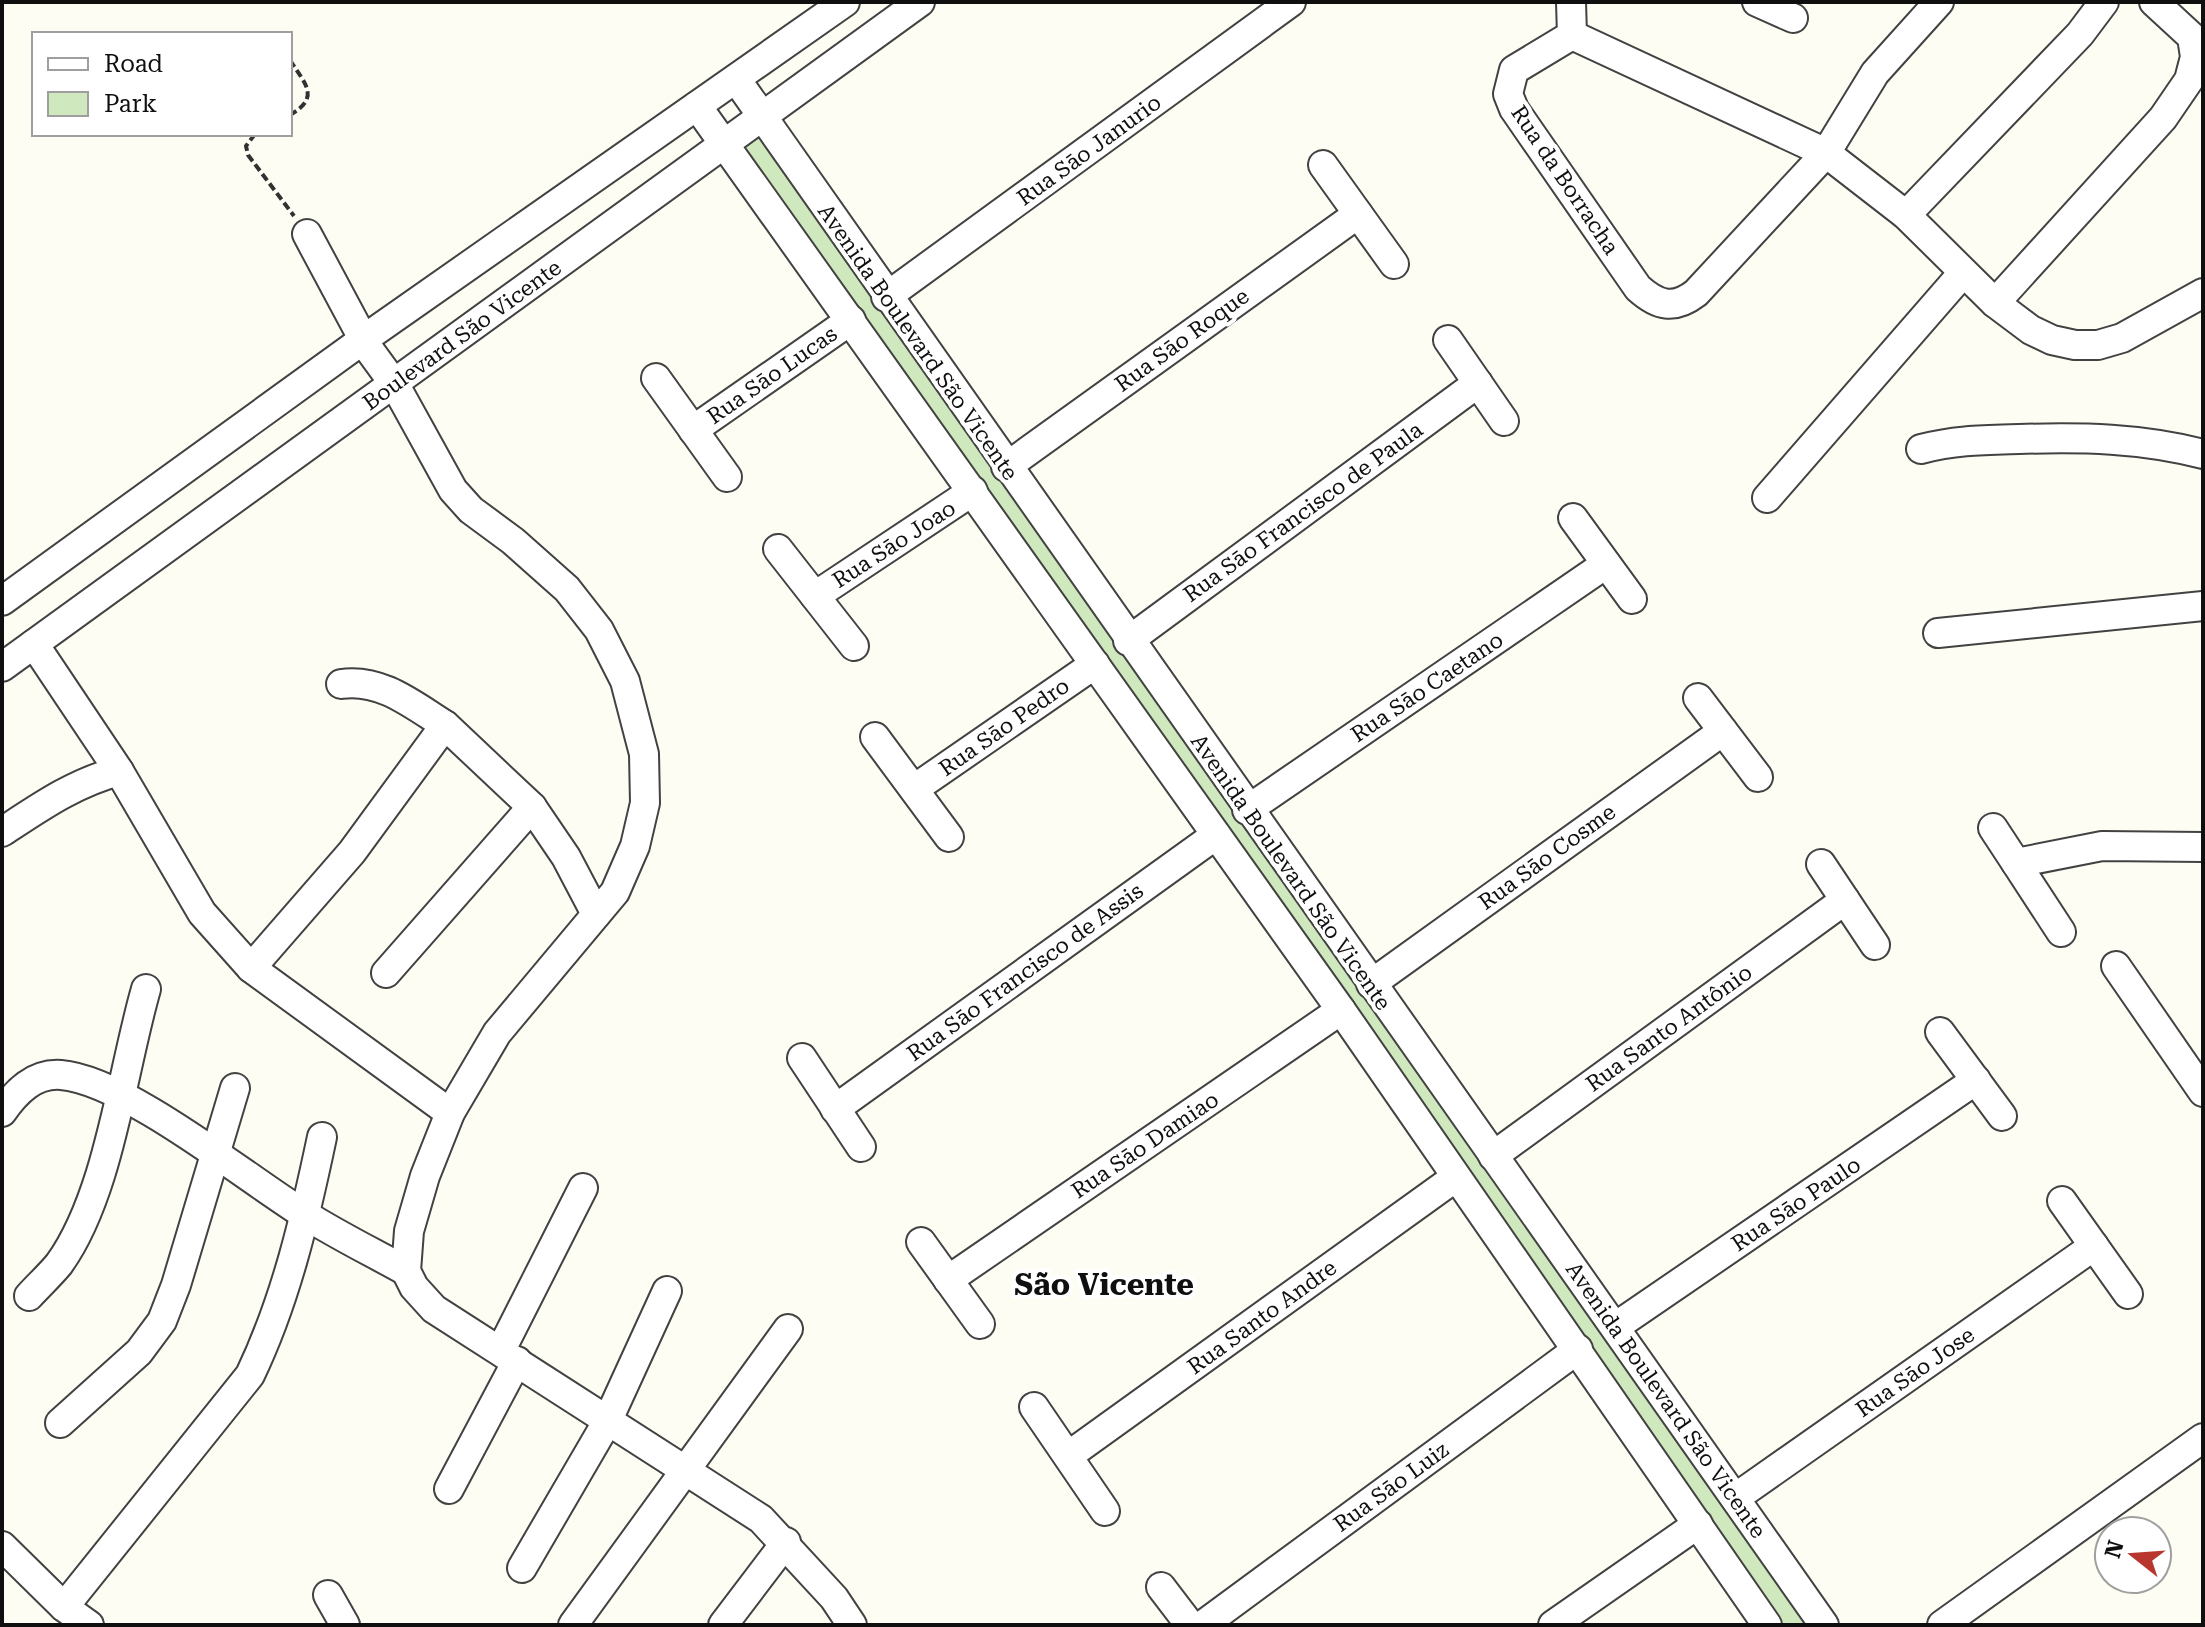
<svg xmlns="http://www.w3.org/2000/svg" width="2205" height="1627" font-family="'Roboto Serif',serif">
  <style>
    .green { fill: #cfe8bd }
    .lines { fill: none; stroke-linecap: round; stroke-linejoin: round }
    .minor-casing { stroke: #424242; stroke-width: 32 }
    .path { stroke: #313131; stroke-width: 4; stroke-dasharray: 8 4; stroke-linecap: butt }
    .minor { stroke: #fff; stroke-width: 28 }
    .labels { text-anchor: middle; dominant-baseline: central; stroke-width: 8; stroke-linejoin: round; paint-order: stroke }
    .street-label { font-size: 22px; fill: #0f0f0f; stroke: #fff }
    .district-label { font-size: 30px; font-weight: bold; fill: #0f0f0f; stroke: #fff }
  </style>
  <rect width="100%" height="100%" fill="#fefdf3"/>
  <!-- green -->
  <polygon class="green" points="760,134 1822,1625 1775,1625 739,155"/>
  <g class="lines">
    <defs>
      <g id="minor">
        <polyline points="1571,2 1572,35"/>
        <polyline points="1757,2 1793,18"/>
        <path d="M1572 35 1514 70 1508 94 1514 109 1638 288C1658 306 1674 310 1696 293L1826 153 1875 73 1939 2"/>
        <polyline points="1572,35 1826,153 1906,215 1995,303 2031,330 2052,340 2075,345 2098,345 2122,338 2203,293"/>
        <polyline points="736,79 1824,1625"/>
        <polyline points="697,106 1341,1010 1767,1625"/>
        <polyline points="1323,165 1394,264"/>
        <polyline points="1906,215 2080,34 2104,2"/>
        <polyline points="307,234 368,348 395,385 453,490 471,510 513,541 567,589 599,630 625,681 644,754 645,803 635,846 615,892 497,1033 450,1113 425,1176 409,1231 406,1271 414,1287 434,1309 761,1519 834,1598 852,1625"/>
        <polyline points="886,297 1291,2"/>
        <polyline points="1995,303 2163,118 2189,80 2195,57 2192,37 2154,2"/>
        <polyline points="1448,340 1504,421"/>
        <polyline points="656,378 727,477"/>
        <polyline points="693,430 851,320"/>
        <path d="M1921 449C1955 440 1984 440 2019 439 2082 437 2141 438 2203 454"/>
        <polyline points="1006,467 1358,214"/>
        <polyline points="1767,498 1962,274"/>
        <polyline points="1573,518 1632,599"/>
        <polyline points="778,549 854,646"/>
        <polyline points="815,596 973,491"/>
        <polyline points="2,601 364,339 845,2"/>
        <polyline points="1938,633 2203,606"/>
        <polyline points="1128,641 1478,383"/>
        <polyline points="34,644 119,771 202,913 251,968 450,1113"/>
        <polyline points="2,667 920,2"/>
        <path d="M341 684C381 678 413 705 445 725"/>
        <polyline points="1698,698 1758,777"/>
        <polyline points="875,737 949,837"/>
        <polyline points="914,789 1095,664"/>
        <polyline points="1247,810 1606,564"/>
        <polyline points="1993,828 2016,863 2102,846 2203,847"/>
        <path d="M2 832C40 807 74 783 119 771"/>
        <polyline points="2016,863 2061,932"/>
        <polyline points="1821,864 1875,945"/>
        <polyline points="2116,966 2203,1092"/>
        <polyline points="251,968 352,852 445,725 532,807 566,857 596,914"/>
        <polyline points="386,973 532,807"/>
        <polyline points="1371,984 1723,731"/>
        <polyline points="1940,1032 2002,1116"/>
        <polyline points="802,1058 861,1147"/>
        <polyline points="835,1109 1216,835"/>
        <path d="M2 1112C16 1092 34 1073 61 1075 125 1080 246 1178 304 1214 337 1235 372 1252 406 1271"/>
        <polyline points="1493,1156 1845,900"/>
        <polyline points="2062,1201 2128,1294"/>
        <polyline points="921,1242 980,1324"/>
        <polyline points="948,1280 1341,1010"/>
        <path d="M29 1296C39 1285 50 1275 59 1264 109 1195 122 1072 146 989"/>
        <polyline points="1615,1327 1976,1080"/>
        <polyline points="501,1350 583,1188"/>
        <polyline points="1034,1407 1105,1511"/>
        <polyline points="60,1423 139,1352 162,1321 176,1285 235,1088"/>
        <polyline points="1068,1456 1456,1177"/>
        <polyline points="449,1489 517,1361"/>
        <polyline points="1735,1498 2094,1246"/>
        <polyline points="2,1546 64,1607 89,1625"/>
        <polyline points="522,1568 607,1422 667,1291"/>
        <polyline points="1161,1587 1190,1625"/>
        <polyline points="328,1595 345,1625"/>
        <path d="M64 1607 250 1375C286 1300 305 1218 322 1137"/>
        <polyline points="573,1625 788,1329"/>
        <polyline points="723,1625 786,1542"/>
        <polyline points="1203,1625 1578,1349"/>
        <polyline points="1553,1625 1698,1524"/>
        <polyline points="1942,1625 2203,1438"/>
      </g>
    </defs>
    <!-- minor casing -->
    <use href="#minor" class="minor-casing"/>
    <!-- path -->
    <g class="path">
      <path d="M290 60C305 84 321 97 290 115"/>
      <polyline points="255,134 246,146 248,155 294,216"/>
    </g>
    <!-- minor -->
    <use href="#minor" class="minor"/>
  </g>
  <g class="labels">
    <!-- street labels -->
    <g class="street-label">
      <text transform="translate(1089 150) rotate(-36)">Rua Sāo Janurio</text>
      <text transform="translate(1565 180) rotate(56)">Rua da Borracha</text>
      <text transform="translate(462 335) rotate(-36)">Boulevard São Vicente</text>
      <text transform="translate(1182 340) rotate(-36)">Rua Sāo Roque</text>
      <text transform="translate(918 342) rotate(55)">Avenida Boulevard São Vicente</text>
      <text transform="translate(772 375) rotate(-35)">Rua Sāo Lucas</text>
      <text transform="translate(1303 512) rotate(-36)">Rua Sāo Francisco de Paula</text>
      <text transform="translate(894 544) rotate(-33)">Rua Sāo Joao</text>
      <text transform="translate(1427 687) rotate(-34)">Rua Sāo Caetano</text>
      <text transform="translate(1004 727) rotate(-35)">Rua Sāo Pedro</text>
      <text transform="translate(1547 857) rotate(-36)">Rua Sāo Cosme</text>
      <text transform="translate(1291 872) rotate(55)">Avenida Boulevard São Vicente</text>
      <text transform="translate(1025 972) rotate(-36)">Rua Sāo Francisco de Assis</text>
      <text transform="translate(1669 1028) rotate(-36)">Rua Santo Antônio</text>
      <text transform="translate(1145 1145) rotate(-34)">Rua Sāo Damiao</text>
      <text transform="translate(1796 1204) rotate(-34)">Rua Sāo Paulo</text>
      <text transform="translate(1262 1317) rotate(-36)">Rua Santo Andre</text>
      <text transform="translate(1915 1372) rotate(-35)">Rua Sāo Jose</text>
      <text transform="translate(1666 1400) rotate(55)">Avenida Boulevard São Vicente</text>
      <text transform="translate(1391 1487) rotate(-36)">Rua Sāo Luiz</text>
    </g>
    <!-- district labels -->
    <g class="district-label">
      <text x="1104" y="1284">São Vicente</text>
    </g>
  </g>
  <!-- border -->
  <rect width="2205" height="1627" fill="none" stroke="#0f0f0f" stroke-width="8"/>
  <!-- legend -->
  <rect x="32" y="32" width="260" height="104" fill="#ffffff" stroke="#9f9f9f" stroke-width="2"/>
  <rect x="48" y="58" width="40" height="12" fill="#ffffff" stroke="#9f9f9f" stroke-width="2"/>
  <text x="104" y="72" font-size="24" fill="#0f0f0f">Road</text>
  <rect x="48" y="92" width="40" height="24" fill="#cfe8bd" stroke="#9f9f9f" stroke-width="2"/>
  <text x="104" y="112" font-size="24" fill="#0f0f0f">Park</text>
  <!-- north arrow -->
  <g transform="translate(2133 1555) rotate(287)"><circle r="38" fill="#ffffff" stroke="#9f9f9f" stroke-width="2"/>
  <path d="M0-6L14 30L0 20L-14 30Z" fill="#b9362e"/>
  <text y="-12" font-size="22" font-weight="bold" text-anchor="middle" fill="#0f0f0f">N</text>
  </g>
</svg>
